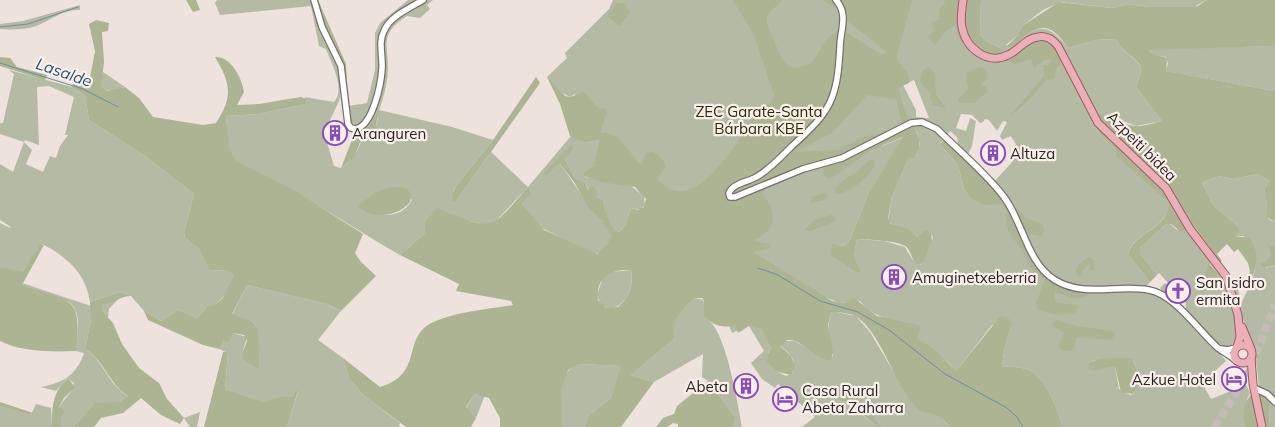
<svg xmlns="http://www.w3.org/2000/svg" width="1275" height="427" font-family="Mulish,sans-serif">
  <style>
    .green { fill: #b4baa3; fill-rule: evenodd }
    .forest { fill: #acb493; fill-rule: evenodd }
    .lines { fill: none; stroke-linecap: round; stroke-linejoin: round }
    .stream { stroke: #718ca2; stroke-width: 1 }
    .highway-tunnel { stroke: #c6bcb7; stroke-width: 8; stroke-dasharray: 8 4; stroke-linecap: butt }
    .minor-casing { stroke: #79706b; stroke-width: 8 }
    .major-casing { stroke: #9e5c64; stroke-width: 9 }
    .minor { stroke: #fff; stroke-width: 5.5 }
    .major { stroke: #ebafb7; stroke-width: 7 }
    .labels { text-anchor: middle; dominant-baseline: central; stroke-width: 4.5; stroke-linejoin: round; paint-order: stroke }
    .park-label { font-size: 15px; fill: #272e05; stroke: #faefea }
    .poi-label { font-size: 15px; fill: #292523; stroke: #faefea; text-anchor: start }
    .street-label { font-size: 15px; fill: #292523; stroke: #faefea }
    .water-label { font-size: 16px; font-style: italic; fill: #265476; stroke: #faefea }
  </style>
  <rect width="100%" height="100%" fill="#ede2dc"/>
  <!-- green -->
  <g class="green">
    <path d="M217 0H318L345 74 339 101 330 120 326 139 334 166 341 168C353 159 358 152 362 138 375 134 378 124 378 112L367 128 354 135 357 126 351 122 348 106 367 103 375 70V33L380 23 408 0H433L427 5 430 9 420 18 407 16C381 33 387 41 388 67 388 81 384 97 379 110L452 127 493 140 456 186 453 191 456 201 491 152 528 187 571 136 584 143 599 140 593 168 584 172 585 177 631 186 644 196 645 205 640 210 631 208 625 226 619 232C608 227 605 210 603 200L597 197 593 187 589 191 585 182 575 178 563 159 573 149 547 175 560 164C575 184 585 203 602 221 606 225 612 232 611 238 610 245 604 249 599 253L592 254 542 228 522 203 528 187 494 223 485 225 469 221 425 233 400 255C357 231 316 201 271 180 259 174 240 169 232 157 225 146 228 128 226 116L258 114 306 104 307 100 305 97 334 102C346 90 331 62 326 49L319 46 311 6 220 15 215 3ZM390 187 412 200C400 221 376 217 359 206L375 192Z"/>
    <path d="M613 0H961L964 36 1005 50 986 41 980 34 981 0H1206L1194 7H1149L1127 4 1112 8 1061 2 1043 10 1022 26 1018 35 1006 45 1013 47C1036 25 1046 20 1068 48L1096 40 1116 39C1120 52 1140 59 1141 69 1141 75 1136 81 1137 88L1162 121 1136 126 1108 115 1088 116 1102 137 1116 150 1117 156 1168 202C1172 228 1130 233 1128 255L1150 282 1144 288 1153 291 1183 313 1186 309 1185 291 1189 287 1181 278 1171 286 1159 273 1157 275 1140 253V248L1166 224H1170L1177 230 1188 217 1220 262 1232 289 1237 287 1242 302C1253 278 1260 269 1252 242L1243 236H1235L1238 226 1214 206 1202 183 1219 176 1233 179 1258 174 1270 181 1264 189C1265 194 1267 200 1267 206 1267 215 1264 219 1275 222V244L1271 245V254L1264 263H1261L1266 268 1275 265V391L1259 387 1255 350 1240 312 1234 314C1238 338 1243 345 1216 349L1226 361 1202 383 1211 399 1246 385 1250 393 1247 399 1246 427H1062C1058 408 1047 380 1029 370 1022 367 1010 367 1002 366L1005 346 1012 324 992 325 956 371C937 350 915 337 891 322 878 314 870 314 860 301L840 303 822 296 795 335 771 347 768 353 778 372 786 376 792 373C798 361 790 353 780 346L784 341H795L827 360 833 356 828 330 831 311 856 316 870 332 892 369 923 411 940 415 949 427H882L852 393 846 392 840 397 877 427H802L815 417 778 384 775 388 762 379 751 363 764 351 749 326 764 328 756 322 732 333 714 290 600 133 575 94 570 97 560 92 547 77 567 58 565 53 609 9ZM914 80 929 118 916 117V110L903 85ZM961 114 972 115 980 123 983 122 985 119 989 120 997 131 1003 121 1007 122 1000 136 1002 140 1011 136 1019 149 1010 155 1013 161 992 184 1003 204H995L969 197 964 189 958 165 940 144 950 131 957 137 958 144 968 154 972 146 976 121 970 118 966 131 956 128ZM903 125 917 132 920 144 917 155 909 158 892 196 888 221C895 228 909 228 918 237L931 233 933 238 922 264 919 265 912 259 905 247 884 241 857 239 854 255 861 271 858 274 835 258 839 245 844 246 850 240 868 194 904 137 882 146 886 132ZM1210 264 1219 274 1209 288 1201 295 1199 289ZM1127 357 1134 361 1137 381 1134 394 1130 395 1119 389 1115 367H1105L1092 361Z"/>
    <path d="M80 5V10C63 9 51 20 36 26 24 30 12 30 0 29V24L23 21Z"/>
    <polygon points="1275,46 1275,91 1165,71 1168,64 1166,57 1153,55 1149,49"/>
    <path d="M9 70 72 87 85 96 89 120 145 156 194 194 184 232 185 238 199 249 209 270 231 271 234 275 226 294 216 304 205 309 197 318 178 310 161 321 144 311 131 296 120 292 90 302C86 273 66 256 42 244L21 273 0 267V223L10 228 11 227 0 220V164L13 172 24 142 0 134V123H3L14 74ZM49 86 74 97 65 135H68L60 146 56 158 50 156 43 172 26 164 32 150 24 142 25 140 39 145 37 87Z"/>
    <polygon points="103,72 125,87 111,91 102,89 100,84"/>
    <path d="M631 270C634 286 627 306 609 309L601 305 597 295 603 277 612 272Z"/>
    <path d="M22 283 91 306V320L85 349C104 361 108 385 128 396 122 406 105 403 94 403L74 427H61V420L65 411 59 408C63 399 74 392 74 383L67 378 56 391 41 387C63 383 77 375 84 353L76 351C77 335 83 313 69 302L22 285Z"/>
    <polygon points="1165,283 1175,294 1170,299 1160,288"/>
    <polygon points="247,285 327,304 341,311 318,340 343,358 349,378 363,395 400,423 399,427 287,427 298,392 293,397 264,402 225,389 228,353 219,349 224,340 233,333 247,337 243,351 258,368 258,328 252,321 232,315"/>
    <polygon points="121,296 109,309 108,318 102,311 103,304"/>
    <path d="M695 298 703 300 708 320C726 332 738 404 742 427H733L736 418 708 381 702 377 703 354 654 382 631 375 675 338C670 319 683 309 695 298Z"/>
    <path d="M579 364 622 366 611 398 588 416 585 427H562C561 407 554 372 579 364Z"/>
    <polygon points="475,394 485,395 476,418 466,408"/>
    <polygon points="1271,402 1275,402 1275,427 1270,427 1269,406"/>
    <polygon points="36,404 51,408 52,427 0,427 0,406 31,415"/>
    <polygon points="200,412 197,427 190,427 184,418"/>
  </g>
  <!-- forest -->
  <g class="forest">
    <polygon points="186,0 196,0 200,10 193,12"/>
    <polygon points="318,0 346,64 348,101 343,65 324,22"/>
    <path d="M733 0H782C777 6 769 10 767 18 766 26 771 33 774 40 782 60 787 77 812 62 823 49 824 33 844 31L882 55 886 51 847 21 845 13 822 0H912C910 9 896 55 897 59 899 65 906 70 909 75V83L898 88C902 99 904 114 911 123 918 134 924 144 915 157L909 158 892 196 888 218 891 224 908 229 918 237 925 230 931 233 932 241 923 263 919 265C910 261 912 250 905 246 894 240 870 240 857 239L854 255 861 271 858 274 833 257 831 252 832 244 844 246 850 240 868 194 903 137 871 150 830 179 823 175V161H818L767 180 763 193C764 199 769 201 771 207 777 227 766 234 752 241L769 244 772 248 753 252 832 301 844 303 854 298 877 316 921 326 917 338 935 350 956 371 998 319 1002 316 1008 318 1012 324 1005 346 1002 366C1010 367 1022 367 1029 370 1047 380 1058 408 1062 427H949C937 407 926 418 915 406 895 384 880 332 857 317 851 313 837 312 831 312L828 326 833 352 831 360C815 361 803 338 787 340L780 346 791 356 795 366 791 375 778 372 767 362V356L771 347 762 329 749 326 738 333 735 325C723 329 712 325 704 316V301L702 298H695C683 309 670 320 675 338L631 375 654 382 621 427H585L588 416 611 398 621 366 579 364 568 370 561 389 562 427H500V418L489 398 475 394 466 407 476 418 471 427H406L363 395 349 378 343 358 380 387C420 375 405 346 424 328 441 313 491 309 513 305L511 301 456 291 459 284 400 255 425 233V222L437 208C494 231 488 233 528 187L531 193 522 203 544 230 597 254 608 244 611 235 603 222 588 207 574 182 560 164 547 175 544 173 572 144 573 149 564 159 575 178 585 182 588 190 592 186 596 189 597 197 603 200C605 209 609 228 619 232L625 226 631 208 638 210 644 207 646 199 635 187 601 182 584 176V172L593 167 599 140 584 143 570 136 560 104 547 77 565 96 570 97 584 92 598 108 606 109 607 112 600 133C621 130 628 153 641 165L646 153 652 152C659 154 665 160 665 168L657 178C693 224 739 138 756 114 762 106 771 107 774 95L754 35ZM867 95 896 99 902 125 886 132 863 137 838 150 795 152 832 133ZM623 270H631C634 284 629 298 618 307L606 308 598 300C596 282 605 272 623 270Z"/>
    <path d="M944 0H981L980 34 986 41 1005 50 1004 52C990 59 969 52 960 39 957 35 957 29 954 25L946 31 935 45 928 37 934 31 932 22 940 19 939 9 945 4Z"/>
    <path d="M1206 0H1275V46L1149 50 1153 54 1167 58 1166 71 1275 91V222L1266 217 1267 204 1264 189 1270 181 1258 174 1233 179 1219 176 1202 183 1214 206 1238 226 1239 232 1235 236 1250 238C1260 253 1257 268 1249 284L1232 289 1247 279 1250 271 1248 263 1238 249 1234 252 1227 244 1217 254 1222 261 1220 262 1188 217 1184 230 1180 231 1171 224H1166L1140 248V253L1157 275 1150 282 1128 255C1131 233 1172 228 1168 202L1116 156V150L1102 137 1088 116C1107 109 1116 123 1134 126 1143 127 1153 123 1162 121L1137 88C1136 81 1141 76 1141 69 1141 59 1120 52 1116 39L1096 40 1068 48C1048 17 1035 26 1013 47L1007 46 1018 35 1022 26 1059 2 1112 8 1127 4 1149 7H1191L1198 6Z"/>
    <polygon points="617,3 625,3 630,13 619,26 607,16"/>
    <path d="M96 20 109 23 108 31 102 32 104 62 101 87 108 91 125 87 139 98 153 117 203 125 216 123C234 96 230 82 215 57 231 56 242 78 244 92L237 105 259 104 301 97 307 99 306 104 258 114 226 116 229 149 236 161 297 192 363 234 355 253 361 262 376 276 341 311 327 304 247 285 232 314 252 321 258 328 259 369 243 359 242 354 247 341 244 335 233 333 228 342 224 340 219 349 203 345 148 320 144 311 161 321 178 310 197 318 207 307 216 304 223 298 234 275 229 271 209 270 199 249 185 238 184 232 194 194 145 156 89 120 85 96 72 87 73 83H89L95 51 89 24Z"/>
    <path d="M1040 39C1053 42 1058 51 1061 63L1056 69 1055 78 1046 80 1028 101 1009 117 1044 76 1043 65H1049L1053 59 1044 60 1034 69 1031 59 1015 64 1007 60 1032 41Z"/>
    <polygon points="0,57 10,58 17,67 47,75 45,80 0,66"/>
    <polygon points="929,67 935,74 936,95 946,108 933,105 930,99 931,93 920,82 923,70"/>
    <polygon points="979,67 984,68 987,72 986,80 980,84 987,87 987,92 974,103 958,103 958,99 969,88 966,84 966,73"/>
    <polygon points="536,77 540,83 456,201 453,201 452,194 456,186 493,140"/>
    <polygon points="379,110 375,130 362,138 354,157 341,168 354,135 367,128"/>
    <path d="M946 138 1026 218 1042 224 1044 230 1041 236 1021 232C1040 268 1046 289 1091 293 1078 303 1069 297 1055 292L1054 298 1057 303 1078 305 1076 312C1066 316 1046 315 1037 308L1036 304 1045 279 1031 269 1024 253 1010 234 1006 223 1007 212 1003 204 983 205 969 197 964 189 958 165 940 144Z"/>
    <path d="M870 160H874L875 163C871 177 850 193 836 194L835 189 843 180 857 172Z"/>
    <path d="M389 187 406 188 411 193 410 202C398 217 372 220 358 206L375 192Z"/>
    <polygon points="825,193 827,197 824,200 810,203 812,197"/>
    <polygon points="831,215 835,218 834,222 810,231 805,230 814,220"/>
    <path d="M41 244 44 245 22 285C69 303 83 292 76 351 52 352 21 352 0 341V267L22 272Z"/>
    <polygon points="1275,244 1275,265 1264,268 1260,263 1264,263 1271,254 1269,246"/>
    <polygon points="1089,257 1095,261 1094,270 1090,270 1090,264 1084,269 1080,276 1078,276 1076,272 1078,265"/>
    <polygon points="1209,264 1219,274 1209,288 1201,295 1199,289"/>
    <path d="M120 292 131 296C120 296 113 304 103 304L102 311 113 323 122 344 139 368 159 383 167 399 184 418 180 424 161 415 141 398 123 413 101 418 94 427H74L94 403 121 402 128 396C109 384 104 360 85 349L91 320 90 302Z"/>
    <polygon points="1056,320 1077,326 1112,331 1115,335 1110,340 1077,337 1073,350 1063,351 1058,346 1064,333 1051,325"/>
    <polygon points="223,352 228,352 225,389 264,402 281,397 293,397 295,391 298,391 287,427 204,427"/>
    <path d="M1127 357 1133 359C1136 370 1141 385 1133 394L1121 392 1115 367H1108L1094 371 1088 368 1089 363 1099 359Z"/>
    <path d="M68 378 75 387 64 398 59 407 65 411 61 420V427H52C52 408 52 392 68 378Z"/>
    <polygon points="708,381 736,418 733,427 678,427 678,424 673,423 667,427 656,427 663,418 674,414 677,406"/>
    <path d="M1259 387 1275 391V402H1271L1269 406 1270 427H1246C1240 411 1246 396 1259 387Z"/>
    <polygon points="844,392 855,395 882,427 877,427 849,403 841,400 840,397"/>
    <polygon points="0,402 33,413 30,415 0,406"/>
  </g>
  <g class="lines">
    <!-- stream -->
    <g class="stream">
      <polyline points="0,27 28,24 78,7"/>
      <polyline points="0,63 83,89 118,107"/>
      <polyline points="758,268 778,275 820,301 858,312 889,330 945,374 1007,408 1017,417 1023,427"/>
    </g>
    <!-- highway-tunnel -->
    <polyline class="highway-tunnel" points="1215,427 1250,370 1275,305"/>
    <defs>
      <g id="minor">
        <path d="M314 0 322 27 341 66 348 124 351 128 356 129C373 125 381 84 382 69 383 56 378 42 384 31 390 16 410 8 423 0"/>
        <path d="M836 0C849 15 840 30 840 48 837 100 831 111 792 146 781 157 771 168 758 176 749 182 733 183 729 193L730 197H735L803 169 842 158 911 123 922 122 937 129C959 151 985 172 1004 197 1023 222 1027 263 1055 280 1084 298 1118 284 1149 290 1174 294 1199 331 1218 348 1224 353 1231 355 1236 361"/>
        <polyline points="1221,349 1227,350 1236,348"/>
        <polyline points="1254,388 1267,394 1275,402"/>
      </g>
      <g id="major">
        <path d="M963 0C962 9 960 19 962 27 966 49 988 65 1008 55 1019 50 1026 38 1038 37 1046 35 1053 40 1058 46L1098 123 1166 188 1190 229 1226 276 1238 315 1240 337 1237 347"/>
        <polyline points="1242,327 1251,349"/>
        <circle cx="1243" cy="354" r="9"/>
        <polyline points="1251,358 1253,384 1262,427"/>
      </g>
    </defs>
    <!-- minor casing -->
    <use href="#minor" class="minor-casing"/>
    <!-- major casing -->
    <use href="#major" class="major-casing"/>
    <!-- minor -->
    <use href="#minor" class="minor"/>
    <!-- major -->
    <use href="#major" class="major"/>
  </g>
  <!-- icons -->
  <defs>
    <symbol id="building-ring" viewBox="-11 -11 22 22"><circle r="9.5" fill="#faefea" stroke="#884abf" stroke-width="1.5"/><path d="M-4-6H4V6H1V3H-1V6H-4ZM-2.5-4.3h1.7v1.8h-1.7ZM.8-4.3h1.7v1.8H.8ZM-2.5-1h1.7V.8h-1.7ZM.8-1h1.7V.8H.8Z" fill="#884abf"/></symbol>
    <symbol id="church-ring" viewBox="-11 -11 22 22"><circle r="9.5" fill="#faefea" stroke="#884abf" stroke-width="1.5"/><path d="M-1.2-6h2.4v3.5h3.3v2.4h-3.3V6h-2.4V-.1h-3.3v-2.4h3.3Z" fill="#884abf"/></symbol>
    <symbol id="hotel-ring" viewBox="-11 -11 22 22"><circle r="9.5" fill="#faefea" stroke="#884abf" stroke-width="1.5"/><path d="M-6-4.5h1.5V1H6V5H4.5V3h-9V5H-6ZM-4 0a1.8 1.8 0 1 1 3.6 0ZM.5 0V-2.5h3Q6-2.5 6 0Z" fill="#884abf"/></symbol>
  </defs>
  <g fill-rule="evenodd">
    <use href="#building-ring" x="321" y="119" width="28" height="28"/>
    <use href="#building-ring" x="979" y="139" width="28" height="28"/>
    <use href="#building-ring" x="880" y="263" width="28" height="28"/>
    <use href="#church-ring" x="1164" y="277" width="28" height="28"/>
    <use href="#hotel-ring" x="1220" y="365" width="28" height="28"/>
    <use href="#building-ring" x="732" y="372" width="28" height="28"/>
    <use href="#hotel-ring" x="771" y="385" width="28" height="28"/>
  </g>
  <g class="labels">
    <!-- park labels -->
    <g class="park-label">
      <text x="759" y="111">ZEC Garate-Santa<tspan x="759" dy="17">Bárbara KBE</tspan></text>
    </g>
    <!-- poi labels -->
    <g class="poi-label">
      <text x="352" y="133">Aranguren</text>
      <text x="1010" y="153">Altuza</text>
      <text x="912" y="277">Amuginetxeberria</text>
      <text x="1196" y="282">San Isidro<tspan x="1196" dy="17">ermita</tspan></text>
      <text x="1216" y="379" text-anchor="end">Azkue Hotel</text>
      <text x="728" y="386" text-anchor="end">Abeta</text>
      <text x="802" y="390">Casa Rural<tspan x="802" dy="17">Abeta Zaharra</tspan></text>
    </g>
    <!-- street labels -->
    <g class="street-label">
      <text transform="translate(1142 146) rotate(45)">Azpeiti bidea</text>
    </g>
    <!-- water labels -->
    <g class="water-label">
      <text transform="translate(64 72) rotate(19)">Lasalde</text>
    </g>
  </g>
</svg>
